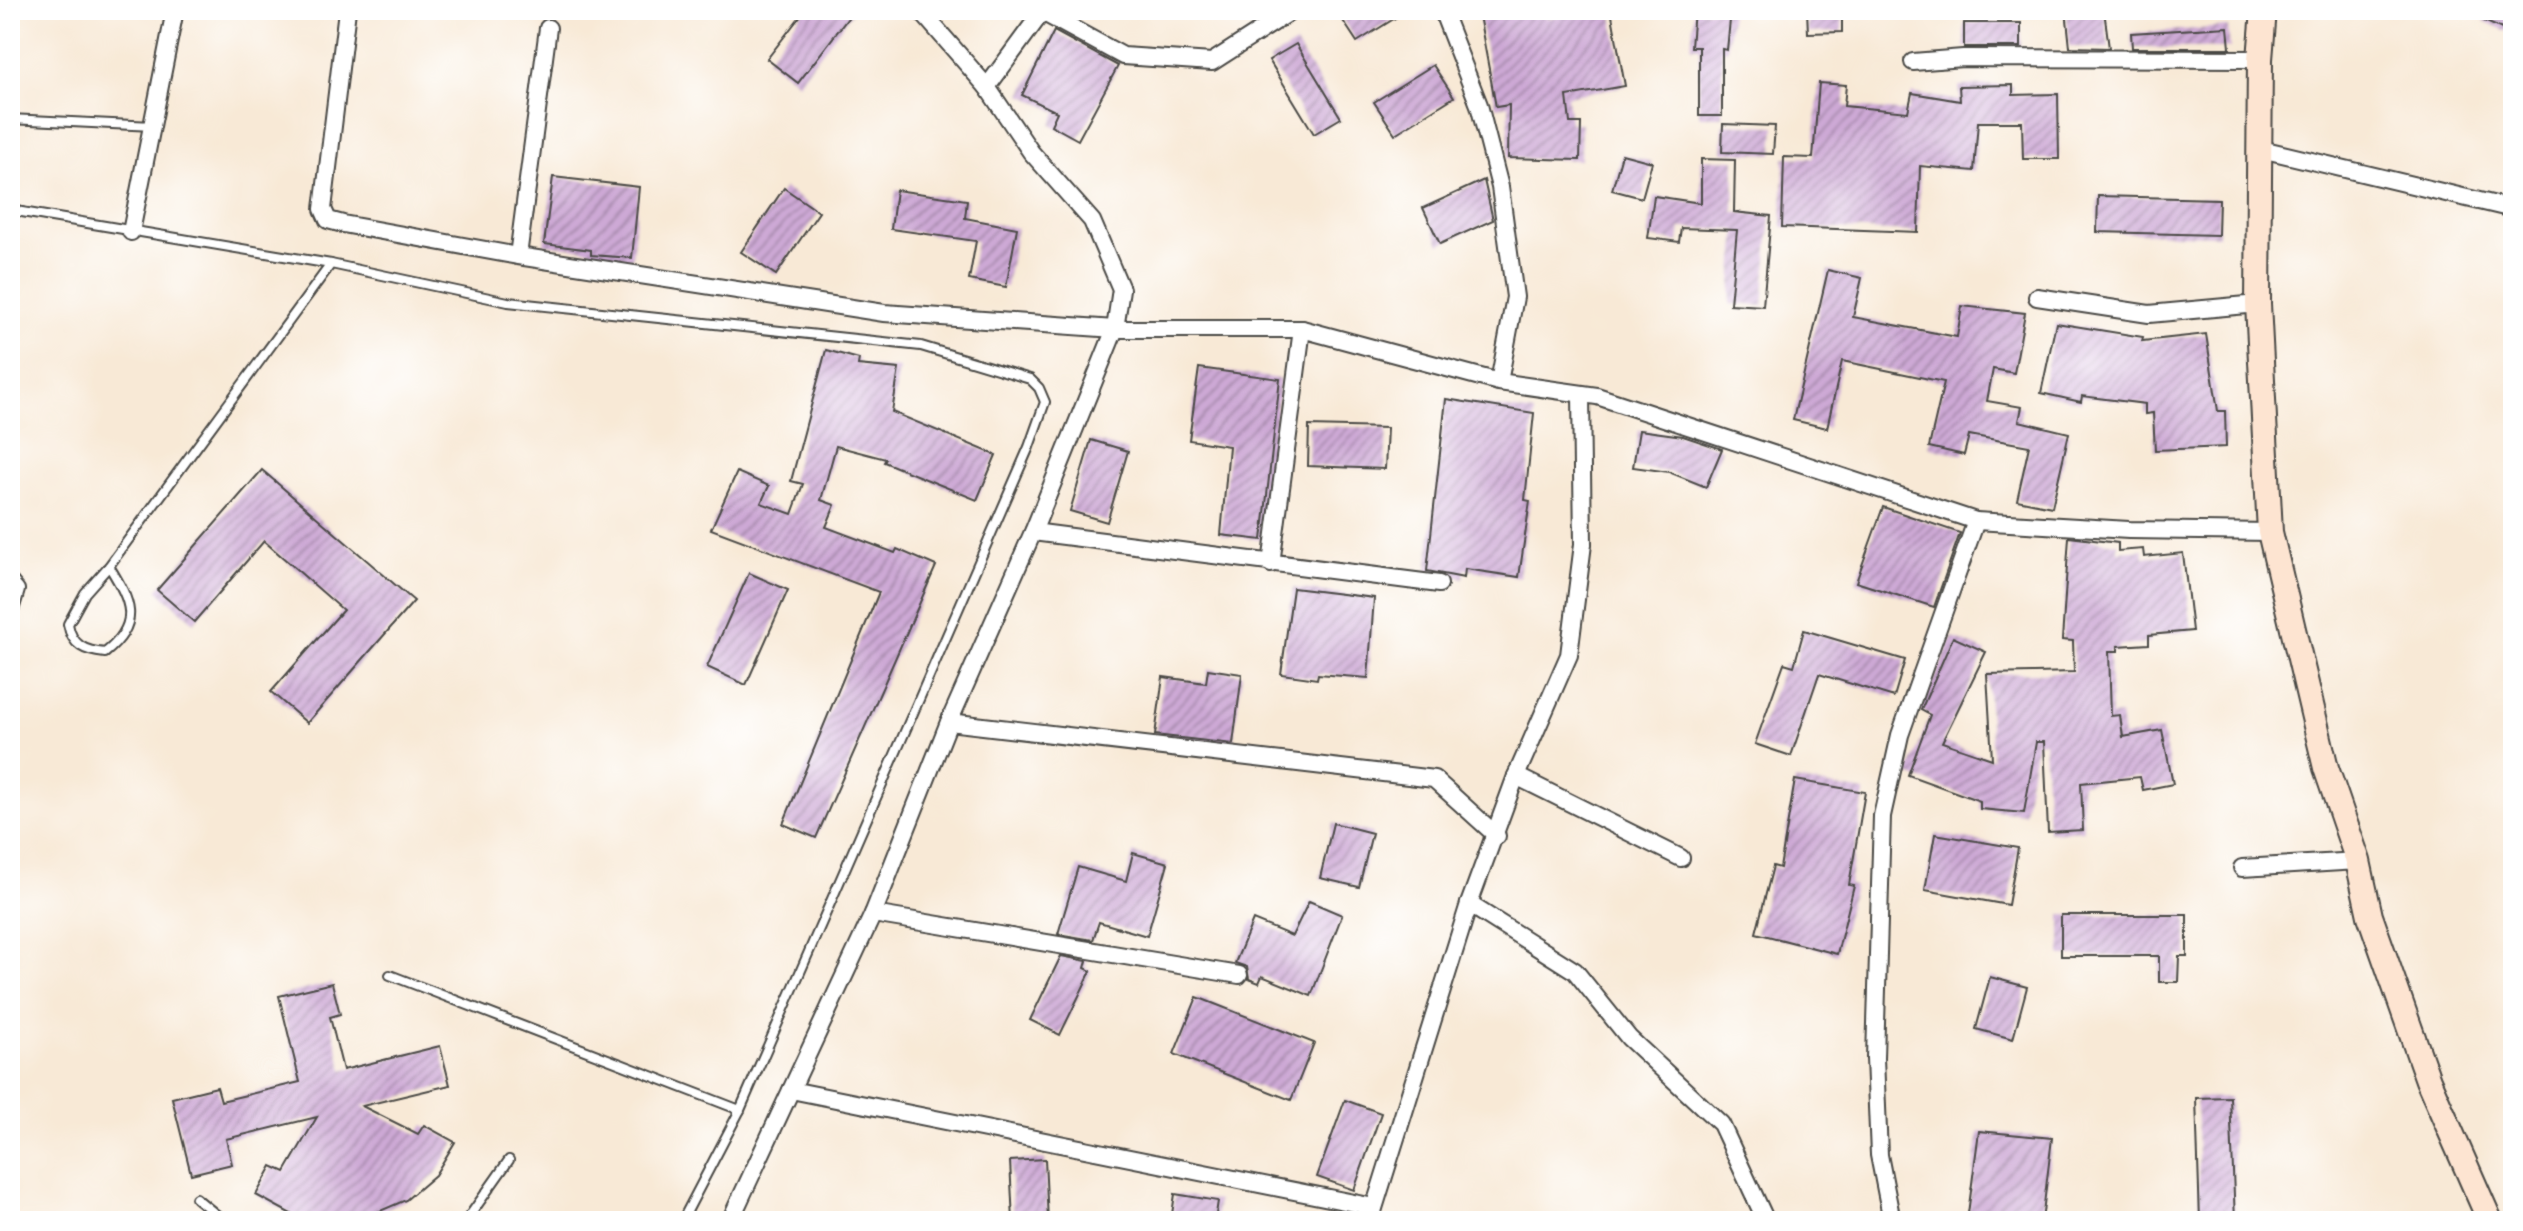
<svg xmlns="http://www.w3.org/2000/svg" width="2523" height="1231" font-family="Delius,sans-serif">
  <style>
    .building { fill: url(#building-hatch) }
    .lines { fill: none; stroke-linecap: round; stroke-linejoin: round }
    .service-casing { stroke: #4a4845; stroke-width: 12 }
    .minor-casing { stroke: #4a4845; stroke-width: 20 }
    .secondary-casing { stroke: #4a4845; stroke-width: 28 }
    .service { stroke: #fff; stroke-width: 8 }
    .minor { stroke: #fff; stroke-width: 16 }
    .secondary { stroke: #fde4d1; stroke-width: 24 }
  </style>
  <defs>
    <pattern id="building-hatch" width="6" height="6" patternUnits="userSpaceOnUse" patternTransform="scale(2)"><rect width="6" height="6" fill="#cda9d5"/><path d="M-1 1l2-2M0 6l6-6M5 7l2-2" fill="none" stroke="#a78aad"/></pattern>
  </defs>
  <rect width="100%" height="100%" fill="#fff"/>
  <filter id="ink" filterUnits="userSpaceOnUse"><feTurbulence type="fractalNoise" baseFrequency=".0125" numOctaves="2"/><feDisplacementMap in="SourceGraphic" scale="16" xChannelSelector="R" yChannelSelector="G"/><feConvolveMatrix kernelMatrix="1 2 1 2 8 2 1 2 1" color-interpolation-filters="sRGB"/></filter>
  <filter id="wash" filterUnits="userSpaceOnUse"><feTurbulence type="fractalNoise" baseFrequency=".006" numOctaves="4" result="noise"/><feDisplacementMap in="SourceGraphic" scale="32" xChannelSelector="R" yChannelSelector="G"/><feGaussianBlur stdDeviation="1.8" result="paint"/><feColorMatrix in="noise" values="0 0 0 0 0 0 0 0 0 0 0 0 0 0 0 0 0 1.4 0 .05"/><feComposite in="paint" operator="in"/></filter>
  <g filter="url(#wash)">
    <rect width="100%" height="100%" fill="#f8e9d6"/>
    <g id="blocks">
      <!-- building -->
      <g class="building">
        <polygon points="805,10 854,10 798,83 767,59"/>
        <polygon points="1336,10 1408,10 1357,42"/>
        <polygon points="1478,10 1544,10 1546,18 1611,10 1625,86 1567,96 1570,123 1581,123 1580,160 1508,158 1509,105 1496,107"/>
        <polygon points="1694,10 1731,10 1727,50 1722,49 1722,116 1699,116 1699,47 1691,47"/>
        <polygon points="1807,10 1842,10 1842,32 1808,33"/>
        <polygon points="2066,10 2104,10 2109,48 2070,47"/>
        <polygon points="2489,10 2513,10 2513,34 2484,21"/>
        <rect x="1964" y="23" width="57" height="24"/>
        <polygon points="2228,27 2230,48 2132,48 2131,33"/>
        <polygon points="1054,31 1118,66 1078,140 1051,125 1057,112 1022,95"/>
        <polygon points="1296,44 1341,118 1314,134 1269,60"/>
        <polygon points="1433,65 1454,97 1395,134 1374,102"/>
        <polygon points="1819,83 1846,85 1844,106 1908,112 1912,93 1960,101 1959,86 2013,85 2013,95 2058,94 2059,159 2023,159 2022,122 1978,122 1974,171 1920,166 1918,232 1782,227 1784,157 1813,158"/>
        <polygon points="1723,124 1775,126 1773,154 1722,152"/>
        <polygon points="1622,154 1652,162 1642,198 1612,190"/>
        <polygon points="1701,159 1735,160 1734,212 1771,216 1763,306 1730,304 1737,230 1681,228 1679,242 1648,238 1654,196 1701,203"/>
        <polygon points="553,177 639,187 632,258 591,255 591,250 544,244"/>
        <polygon points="1484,180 1493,220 1440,244 1423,208"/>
        <polygon points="784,188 819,212 776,275 741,252"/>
        <polygon points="896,190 967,200 965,218 1017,228 1006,287 969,280 976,241 891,229"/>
        <polygon points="2098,196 2219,199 2218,235 2097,232"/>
        <polygon points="1828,270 1862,278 1853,317 1957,337 1962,306 2025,313 2014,373 1993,369 1987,401 2022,407 2019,421 2069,433 2052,507 2017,500 2029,446 1969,435 1964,455 1929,447 1944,382 1842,361 1827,428 1793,420"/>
        <polygon points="2056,323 2143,337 2142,341 2206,334 2218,411 2225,411 2226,447 2155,450 2153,413 2145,414 2145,404 2082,396 2081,402 2041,393"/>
        <polygon points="826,350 859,359 858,365 899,369 892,412 996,455 977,500 884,462 886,459 836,446 821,500 835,505 826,527 895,553 897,549 936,566 816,838 783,824 879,592 711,529 737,472 769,486 761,503 792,514 803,484 791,481"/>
        <polygon points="1199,368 1280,379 1262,540 1221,535 1229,446 1189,440"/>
        <polygon points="1446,399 1534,413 1525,500 1530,501 1519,577 1465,569 1464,578 1427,571"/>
        <polygon points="1309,426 1387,428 1385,469 1308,466"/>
        <polygon points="1639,430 1683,436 1722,449 1706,487 1669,472 1633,467"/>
        <polygon points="1091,440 1128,451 1107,522 1070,511"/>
        <polygon points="262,470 414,601 307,723 271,692 343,610 264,541 194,622 157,590"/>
        <polygon points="1883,507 1960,533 1934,607 1856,582"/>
        <polygon points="2069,537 2118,543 2118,551 2143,549 2144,557 2183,553 2192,631 2149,635 2149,644 2118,646 2118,651 2109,651 2111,716 2120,715 2123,737 2162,730 2173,784 2143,790 2140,777 2081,783 2083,830 2048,832 2044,742 2036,742 2024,813 1980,809 1980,801 1908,775 1930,715 1921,710 1953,637 1986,652 1942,742 1992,759 1987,674 2074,672 2073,641 2062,640"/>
        <polygon points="749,573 788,590 746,685 707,667"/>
        <polygon points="1293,588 1374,598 1368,678 1318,674 1317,679 1281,674"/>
        <polygon points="1804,630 1905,660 1894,697 1819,674 1791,756 1755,744 1784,663 1794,666"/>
        <polygon points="1208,669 1242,674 1233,744 1155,735 1163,677 1206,683"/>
        <polygon points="1795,780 1865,792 1849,885 1854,886 1837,954 1756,933 1773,866 1780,868"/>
        <polygon points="1333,823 1372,833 1359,887 1320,878"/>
        <polygon points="1935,834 2018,848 2008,905 1925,890"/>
        <polygon points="1133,853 1168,863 1147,936 1099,922 1093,940 1058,934 1078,867 1126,881"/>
        <polygon points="1309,901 1342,915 1311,996 1262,976 1259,983 1249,979 1247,967 1235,963 1253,920 1292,936"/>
        <polygon points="2061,915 2187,915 2187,956 2179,956 2178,982 2159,982 2159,956 2061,956"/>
        <polygon points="1061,956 1087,961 1085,968 1091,971 1060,1035 1030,1020"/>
        <polygon points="1990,977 2027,987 2013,1039 1976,1029"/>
        <polygon points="332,983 340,1014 330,1017 343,1070 440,1046 450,1085 362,1106 418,1134 424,1125 455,1142 435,1175 406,1200 371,1215 331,1221 291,1214 256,1195 272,1166 285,1172 317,1117 226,1139 232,1164 191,1174 172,1098 217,1087 221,1101 300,1082 279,996"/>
        <polygon points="1197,997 1314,1043 1291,1100 1174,1054"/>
        <polygon points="2230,1097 2235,1221 2200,1221 2196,1098"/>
        <polygon points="1345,1100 1381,1113 1354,1190 1317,1177"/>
        <polygon points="1979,1131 2052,1138 2042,1221 1967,1221"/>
        <polygon points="1045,1159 1048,1221 1013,1221 1010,1161"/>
        <polygon points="1175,1194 1218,1201 1215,1221 1171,1221"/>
      </g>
    </g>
  </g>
  <g filter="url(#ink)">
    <use href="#blocks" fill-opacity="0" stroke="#4a4845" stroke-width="2"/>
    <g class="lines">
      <defs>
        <g id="service">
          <polyline points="10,119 153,126"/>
          <polyline points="10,210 331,264 508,302 921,346 1030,379 1039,388 1045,402 1029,447 740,1110 682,1221"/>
          <path d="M109 566C131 602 142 623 105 653 85 651 72 646 68 624L85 593 109 566 331 264"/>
          <polyline points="390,975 740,1110"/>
          <polyline points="196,1198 224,1221"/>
          <polyline points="466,1221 509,1160"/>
        </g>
        <g id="minor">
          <polyline points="347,10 323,209 328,220 343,224 518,256 884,313 1115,329 1302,329 1499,382 1597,396 1976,521 2129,530 2270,532"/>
          <polyline points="1442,10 1479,105 1500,187 1515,297 1499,382"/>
          <polyline points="1913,62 1963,58 2260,59"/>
          <polyline points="987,87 1042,12 1123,56 1212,62 1293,10"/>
          <polyline points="2261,149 2513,209"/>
          <polyline points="131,232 175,10"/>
          <polyline points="518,256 548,28"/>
          <polyline points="2037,297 2149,314 2258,304"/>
          <polyline points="1033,532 1439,584"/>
          <polyline points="1271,564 1302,329"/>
          <polyline points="10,583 16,590 10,610"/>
          <polyline points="949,722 1434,779 1497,836"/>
          <polyline points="1516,776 1681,858"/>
          <polyline points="2242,868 2358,861"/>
          <polyline points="1469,904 1575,971 1629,1038 1721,1124 1766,1221"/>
          <polyline points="873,914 1239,975"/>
          <polyline points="791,1090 1374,1207"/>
          <polyline points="730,1221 873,914 949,722 1033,532 1115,329 1121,289 1092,221 1031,152 987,87 920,10"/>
          <polyline points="1370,1221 1469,904 1516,776 1569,655 1583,544 1581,394"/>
          <polyline points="1892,1221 1879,1155 1875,1058 1882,816 1900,735 1976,521"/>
        </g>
        <polyline id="secondary" points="2264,10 2260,59 2258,304 2270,532 2326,768 2358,861 2370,916 2428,1080 2490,1221"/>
      </defs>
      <!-- service casing -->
      <use href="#service" class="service-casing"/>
      <!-- minor casing -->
      <use href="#minor" class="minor-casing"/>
      <!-- secondary casing -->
      <use href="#secondary" class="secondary-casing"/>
      <!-- service -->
      <use href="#service" class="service"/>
      <!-- minor -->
      <use href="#minor" class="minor"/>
      <!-- secondary -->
      <use href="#secondary" class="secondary"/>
    </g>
  </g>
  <!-- margin -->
  <rect width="2523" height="1231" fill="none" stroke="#fff" stroke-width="40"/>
</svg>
